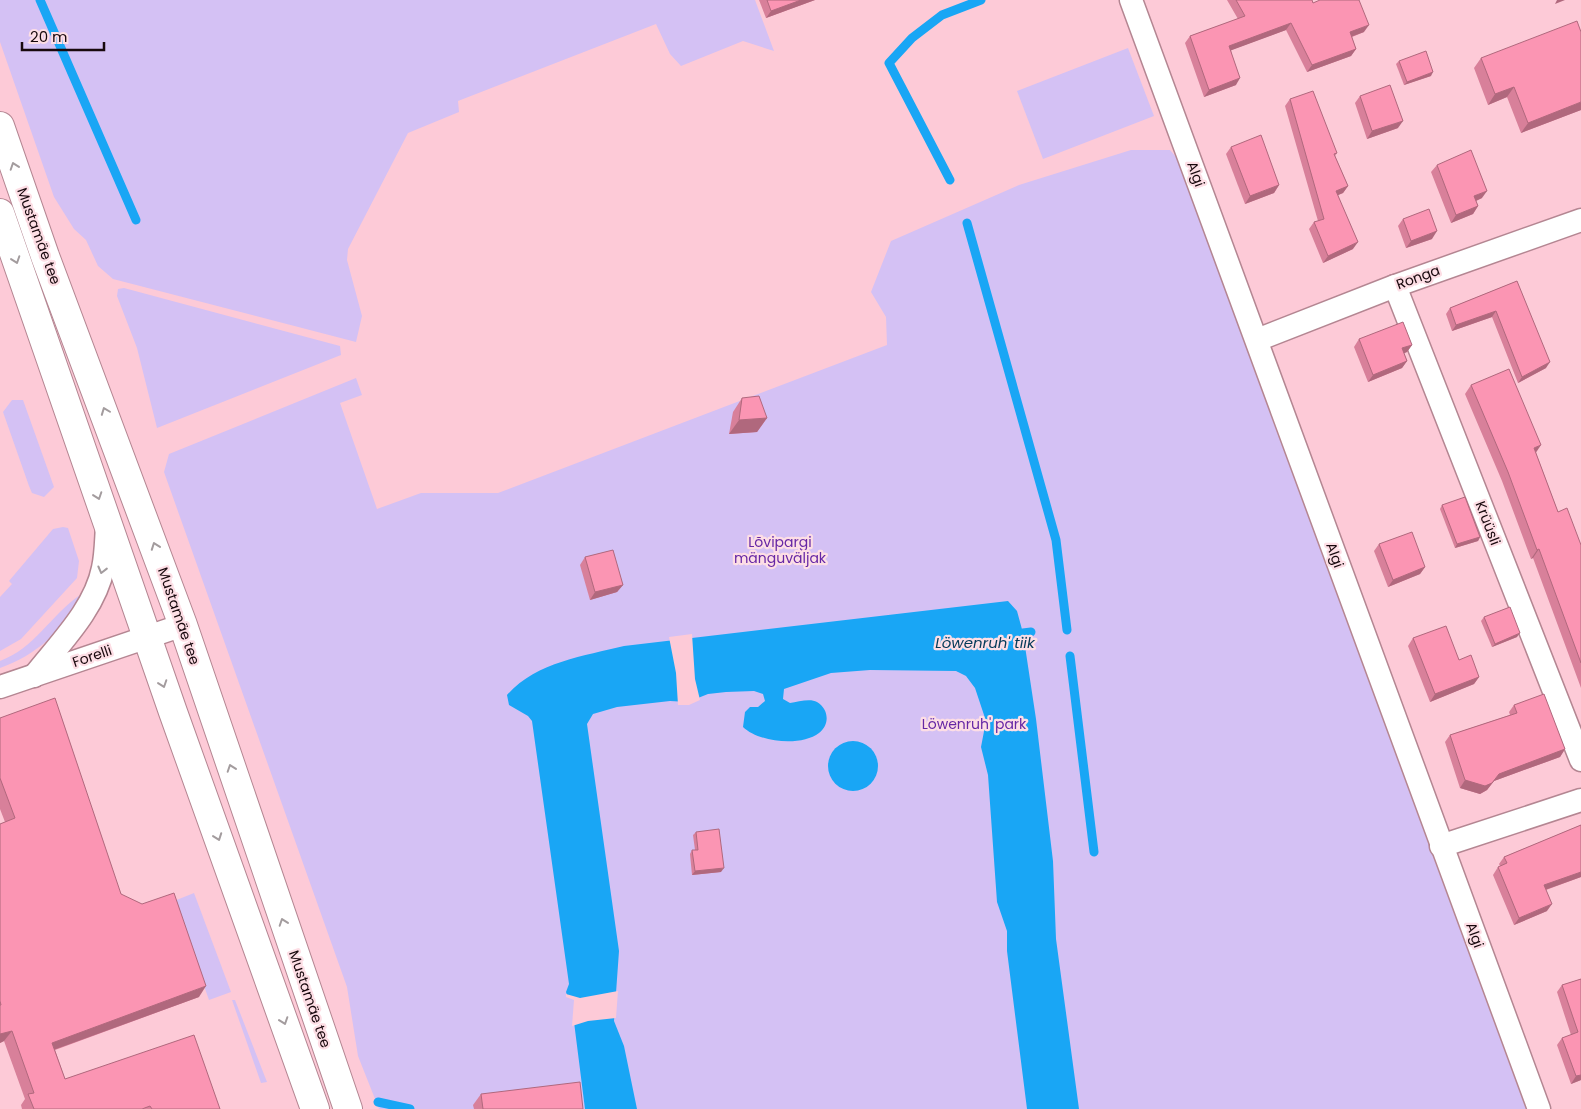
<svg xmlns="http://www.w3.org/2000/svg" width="1581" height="1109" font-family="Poppins,sans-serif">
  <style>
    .green { fill: #d4c1f4 }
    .water { fill: #19a6f5 }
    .pier { fill: #fdcad7 }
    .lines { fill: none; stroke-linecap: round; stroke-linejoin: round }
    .stream { stroke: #19a6f5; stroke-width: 9 }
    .street-casing { stroke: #b48692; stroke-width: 25 }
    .secondary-casing { stroke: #b48692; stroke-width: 30 }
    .street { stroke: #fff; stroke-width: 22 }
    .secondary { stroke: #fff; stroke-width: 28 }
    .wall { fill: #d8809a }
    .shaded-wall { fill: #b0687d }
    .building { fill: #fb95b3; stroke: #b0687d }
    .oneway { stroke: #a39c9e }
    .labels { text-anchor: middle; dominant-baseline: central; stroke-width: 4.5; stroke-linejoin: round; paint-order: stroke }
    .street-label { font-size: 14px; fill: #18080d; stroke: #fddee5 }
    .park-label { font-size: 14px; fill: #6627a5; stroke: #fddee5 }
    .water-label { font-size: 15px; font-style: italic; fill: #043a59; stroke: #fddee5 }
  </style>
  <rect width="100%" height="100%" fill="#fdcad7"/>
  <!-- green -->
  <g class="green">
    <polygon points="0,0 755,0 774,51 743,41 681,66 670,54 656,24 458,101 459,112 408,133 348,249 347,260 362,316 356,342 113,279 98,266 86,240 74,229 54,197 0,42"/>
    <polygon points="1128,48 1154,116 1043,159 1017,91"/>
    <polygon points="1131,150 1170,150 1181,163 1252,364 1526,1109 379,1109 358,1056 347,987 164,472 169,454 356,378 362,395 340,403 377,509 421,493 498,493 887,345 886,317 871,292 891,241 1019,185"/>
    <polygon points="124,288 340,346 341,355 157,428 137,348 117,296 118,289"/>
    <polygon points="12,400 23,400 54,487 44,497 32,493 29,486 3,412"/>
    <polygon points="63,527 68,528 79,561 77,578 21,639 0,651 0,597 12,584 9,581 53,529"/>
    <path d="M80 595C65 630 35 656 0 668V661C35 648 50 616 80 595Z"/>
    <polygon points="194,893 231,992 209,1000 174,901"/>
    <polygon points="232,1000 235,1000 267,1082 261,1083"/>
  </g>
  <!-- water -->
  <g class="water">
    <path d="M1008 601 1017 611 1023 633 1036 719 1053 861 1056 939 1079 1109H1027L1007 951V931L997 902 988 775 981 747 986 721 975 688 966 676 956 671 870 670 831 673 784 689 783 699 790 703C798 702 810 698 817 702 829 709 830 725 819 733 801 747 758 742 743 727L745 712 750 707H758L765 701 763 694 754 691 726 692 708 694 688 702 670 701 617 707 593 714 587 724 619 951 614 1021 624 1046 637 1109H585L574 1022 577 998 567 995 566 992 569 984 532 721 528 716 509 705 507 695C536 662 584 656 624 646Z"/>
    <circle cx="853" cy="766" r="25"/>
  </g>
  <!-- pier -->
  <g class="pier">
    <polygon points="692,634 695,679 700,700 689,705 678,705 676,673 669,637"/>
    <polygon points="618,991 616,1018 588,1021 572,1026 574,1000 566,997 566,994 580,998"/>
  </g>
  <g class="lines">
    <!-- stream -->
    <g class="stream">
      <polyline points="40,0 136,220"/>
      <polyline points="950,180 889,63 912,38 942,15 981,0"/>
      <polyline points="967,223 1056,540 1067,630"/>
      <polyline points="1023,633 1031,632"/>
      <polyline points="1070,656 1094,852"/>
      <polyline points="378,1102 410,1109"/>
    </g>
    <defs>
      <g id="street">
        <polyline points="1131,0 1539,1109"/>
        <polyline points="1395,286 1581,760"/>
        <polyline points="1257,340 1395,286 1581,220"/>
        <path d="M34 676C59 644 95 609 103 568 106 555 106 540 107 526"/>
        <polyline points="0,687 183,625"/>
        <polyline points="1441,846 1581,800"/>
      </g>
      <g id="secondary">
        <polyline points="0,126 45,256 183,625 348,1109"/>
        <polyline points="0,213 173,712 315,1109"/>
      </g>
    </defs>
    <!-- street casing -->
    <use href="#street" class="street-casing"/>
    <!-- secondary casing -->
    <use href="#secondary" class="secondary-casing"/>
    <!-- street -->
    <use href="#street" class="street"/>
    <!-- secondary -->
    <use href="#secondary" class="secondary"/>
  </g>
  <!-- wall -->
  <g class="wall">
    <polygon points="759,0 815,0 766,18"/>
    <polygon points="1227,0 1312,0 1313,3 1364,32 1352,37 1356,49 1351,56 1307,72 1286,30 1231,50 1236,85 1204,97 1185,43 1190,36 1238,19"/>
    <polygon points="1481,58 1581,110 1521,133 1507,97 1488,105 1474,68"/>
    <polygon points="1399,61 1431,76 1404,85 1396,64"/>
    <polygon points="1360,96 1398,128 1367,139 1355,103"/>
    <polygon points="1290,99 1337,153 1335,156 1348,186 1343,193 1338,195 1353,249 1323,263 1309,229 1314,222 1318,221 1285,106"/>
    <polygon points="1231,147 1279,185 1274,193 1245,204 1226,154"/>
    <polygon points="1437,165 1482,198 1476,201 1478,206 1473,214 1451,223 1431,172"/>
    <polygon points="1403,219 1432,239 1406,248 1398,226"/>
    <polygon points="1517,281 1546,368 1518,383 1492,317 1452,331 1446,314 1450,308"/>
    <polygon points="1359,339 1412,345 1407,352 1404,353 1407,361 1402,368 1368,382 1354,347"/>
    <polygon points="1471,385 1536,453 1558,512 1581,545 1581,688 1533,558 1531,559 1502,481 1465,394"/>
    <polygon points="742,398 767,418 757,432 729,434 733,412"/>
    <polygon points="1442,505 1480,537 1478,541 1455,548 1440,509"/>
    <polygon points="1379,544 1425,567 1420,574 1388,587 1374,551"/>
    <polygon points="585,557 623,585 617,592 590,600 580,565"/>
    <polygon points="1484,617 1517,637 1492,647 1481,621"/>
    <polygon points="1413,638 1459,660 1479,677 1474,684 1430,702 1408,646"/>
    <polygon points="1514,705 1565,749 1560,757 1494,781 1487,790 1480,794 1460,788 1445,742 1450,735 1510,715 1509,712"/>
    <polygon points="0,718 121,894 199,997 55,1050 65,1079 220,1109 22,1109 21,1105 25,1099 4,1041 0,1043 0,824 5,822 0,809"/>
    <polygon points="1581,825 1581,877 1546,890 1547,911 1514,925 1493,875 1498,867 1500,866 1499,864 1504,857"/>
    <polygon points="696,832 721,872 692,875 690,854 692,850 695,850 693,835"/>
    <polygon points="1581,979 1581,1080 1571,1084 1557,1045 1562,1038 1571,1035 1557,992 1562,985"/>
    <polygon points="481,1094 583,1109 474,1109 473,1105"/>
  </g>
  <!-- shaded-wall -->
  <g class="shaded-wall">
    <polygon points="801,0 815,0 766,18 771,11"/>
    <polygon points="1557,0 1565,0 1555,4"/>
    <polygon points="1291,23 1286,30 1224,53 1229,46"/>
    <polygon points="1369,25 1364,32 1345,39 1350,32"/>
    <polygon points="1356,49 1351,56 1307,72 1312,65"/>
    <polygon points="1433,72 1431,76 1404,85 1407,82"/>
    <polygon points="1240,78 1236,85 1204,97 1209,90"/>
    <polygon points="1514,87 1507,97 1488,105 1495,94"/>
    <polygon points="1581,102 1581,110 1521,133 1528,123"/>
    <polygon points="1403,121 1398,128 1367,139 1372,131"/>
    <polygon points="1279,185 1274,193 1245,204 1250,196"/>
    <polygon points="1348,186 1343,193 1331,198 1336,191"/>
    <polygon points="1487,191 1482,198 1469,204 1474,196"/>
    <polygon points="1478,206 1473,214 1451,223 1456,215"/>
    <polygon points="1437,231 1432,239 1406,248 1411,241"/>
    <polygon points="1358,242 1353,249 1323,263 1328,256"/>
    <polygon points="1496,311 1492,317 1452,331 1456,325"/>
    <polygon points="1412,345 1407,352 1397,356 1402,348"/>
    <polygon points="1407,361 1402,368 1368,382 1373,375"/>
    <polygon points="1550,362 1546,368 1518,383 1522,377"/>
    <polygon points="767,418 757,432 729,434 739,420"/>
    <polygon points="1541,445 1535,454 1534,448"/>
    <polygon points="1480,537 1478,541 1455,548 1457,544"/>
    <polygon points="1539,549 1533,558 1531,559 1537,550"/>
    <polygon points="1425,567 1420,574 1388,587 1393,580"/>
    <polygon points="623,585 617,592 590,600 595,592"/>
    <polygon points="1520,633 1517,637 1492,647 1495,644"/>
    <polygon points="1479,677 1474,684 1430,702 1435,694"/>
    <polygon points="1565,749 1560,757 1494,781 1487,790 1480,794 1460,788 1465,780"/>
    <polygon points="724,868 721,872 692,875 695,871"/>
    <polygon points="1581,872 1581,877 1539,892 1544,885"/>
    <polygon points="1552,904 1547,911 1514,925 1519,918"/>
    <polygon points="206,986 199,997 45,1053 52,1043"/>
    <polygon points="12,1031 4,1041 0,1043 0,1034"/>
    <polygon points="1581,1075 1581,1080 1571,1084 1576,1076"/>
  </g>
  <!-- building -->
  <g class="building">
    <polygon points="767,0 801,0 771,11"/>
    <polygon points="1236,0 1312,0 1313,3 1320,0 1359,0 1369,25 1350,32 1356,49 1312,65 1291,23 1229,46 1240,78 1209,90 1190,36 1245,16"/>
    <polygon points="1577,21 1581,32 1581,102 1528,123 1514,87 1495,94 1481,58"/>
    <polygon points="1426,51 1433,72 1407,82 1399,61"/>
    <polygon points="1390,85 1403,121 1372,131 1360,96"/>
    <polygon points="1313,91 1337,153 1334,154 1348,186 1336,191 1358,242 1328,256 1314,222 1324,219 1290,99"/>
    <polygon points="1261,135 1279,185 1250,196 1231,147"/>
    <polygon points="1471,150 1487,191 1474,196 1478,206 1456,215 1437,165"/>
    <polygon points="1429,209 1437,231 1411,241 1403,219"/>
    <polygon points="1517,281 1550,362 1522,377 1496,311 1456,325 1450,308"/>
    <polygon points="1403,322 1412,345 1402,348 1407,361 1373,375 1359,339"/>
    <polygon points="1509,369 1541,445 1534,448 1558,512 1567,508 1581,545 1581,663 1539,549 1537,550 1508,472 1471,385"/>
    <polygon points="759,396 767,418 739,420 742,398"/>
    <polygon points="1465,497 1480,537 1457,544 1442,505"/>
    <polygon points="1412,532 1425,567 1393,580 1379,544"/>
    <polygon points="613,550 623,585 595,592 585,557"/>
    <polygon points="1510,607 1520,633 1495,644 1484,617"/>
    <polygon points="1446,626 1459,660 1471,655 1479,677 1435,694 1413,638"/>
    <polygon points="1544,694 1565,749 1499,774 1492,783 1485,786 1465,780 1450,735 1517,713 1514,705"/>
    <polygon points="55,698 121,894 142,904 174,893 206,986 52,1043 65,1079 194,1035 220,1109 152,1109 150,1106 142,1109 34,1109 28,1094 34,1093 12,1031 0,1034 0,1005 1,1005 0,1001 0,824 15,818 0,778 0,718"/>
    <polygon points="1581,825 1581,872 1544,885 1552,904 1519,918 1498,867 1507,863 1504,857"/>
    <polygon points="719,829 724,868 695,871 692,850 698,850 696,832"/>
    <polygon points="1581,979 1581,1075 1576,1076 1562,1038 1578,1032 1562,985"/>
    <polygon points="580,1082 583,1109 483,1109 481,1094"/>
  </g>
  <!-- one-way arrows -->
  <defs><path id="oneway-chevron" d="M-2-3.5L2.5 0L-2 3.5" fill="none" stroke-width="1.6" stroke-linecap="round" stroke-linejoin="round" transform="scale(1.25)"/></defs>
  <g class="oneway">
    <use href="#oneway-chevron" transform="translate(14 166) rotate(-109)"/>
    <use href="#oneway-chevron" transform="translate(16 260) rotate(71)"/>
    <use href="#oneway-chevron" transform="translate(105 411) rotate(-111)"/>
    <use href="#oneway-chevron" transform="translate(98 496) rotate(71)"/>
    <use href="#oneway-chevron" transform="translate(155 546) rotate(-110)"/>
    <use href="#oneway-chevron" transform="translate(102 570) rotate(104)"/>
    <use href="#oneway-chevron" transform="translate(163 684) rotate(71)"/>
    <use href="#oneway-chevron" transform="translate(231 768) rotate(-109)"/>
    <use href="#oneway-chevron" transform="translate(218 837) rotate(70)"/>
    <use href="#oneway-chevron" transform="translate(283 922) rotate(-109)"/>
    <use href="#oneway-chevron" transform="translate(284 1021) rotate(71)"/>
  </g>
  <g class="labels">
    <!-- street labels -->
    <g class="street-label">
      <text transform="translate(1196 174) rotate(70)">Algi</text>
      <text transform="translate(39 236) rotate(70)">Mustamäe tee</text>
      <text transform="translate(1418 277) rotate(-20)">Ronga</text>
      <text transform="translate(1488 523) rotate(69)">Krüüsli</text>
      <text transform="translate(1335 555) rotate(70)">Algi</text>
      <text transform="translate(179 616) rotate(71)">Mustamäe tee</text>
      <text transform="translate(92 656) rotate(-19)">Forelli</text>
      <text transform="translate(1475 935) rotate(70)">Algi</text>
      <text transform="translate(310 999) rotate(71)">Mustamäe tee</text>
    </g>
    <!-- park labels -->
    <g class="park-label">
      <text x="780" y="542">Lõvipargi<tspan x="780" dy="16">mänguväljak</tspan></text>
      <text x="974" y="724">Löwenruh' park</text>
    </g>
    <!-- water labels -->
    <g class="water-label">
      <text x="985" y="642">Löwenruh' tiik</text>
    </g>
  </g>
  <!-- scale -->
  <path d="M22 42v8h82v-8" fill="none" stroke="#18080d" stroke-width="2.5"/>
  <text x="30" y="42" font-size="15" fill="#18080d" stroke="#fddee5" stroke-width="4" paint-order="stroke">20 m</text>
</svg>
